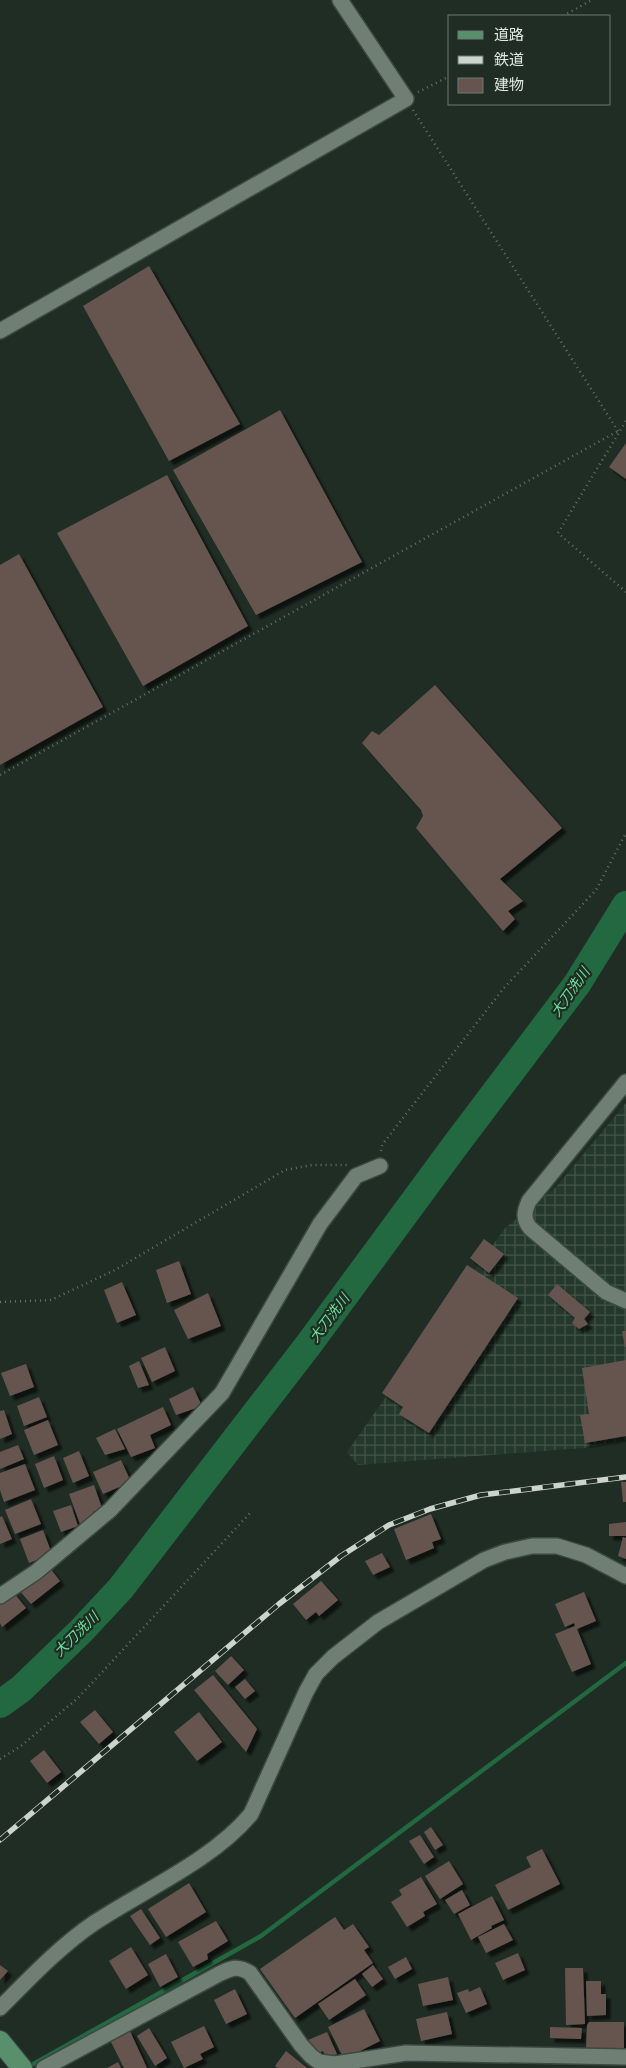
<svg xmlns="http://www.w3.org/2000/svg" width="626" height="2068" font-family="'Roboto Serif','Noto Sans JP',serif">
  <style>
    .industrial { fill: url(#industrial-grid) }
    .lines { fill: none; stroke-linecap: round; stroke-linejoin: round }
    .stream { stroke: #226841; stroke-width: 4.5 }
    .river { stroke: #226841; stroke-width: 28 }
    .building { fill: #665450; filter: url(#shadow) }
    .minor-casing { stroke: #3c4840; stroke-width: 18 }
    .major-casing { stroke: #3c4840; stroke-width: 22 }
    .path { stroke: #647068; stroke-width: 2.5; stroke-dasharray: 1 4; stroke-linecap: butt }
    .minor { stroke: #6f7f74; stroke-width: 15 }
    .major { stroke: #588f6d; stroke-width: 20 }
    .rail-casing { stroke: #cbd4cd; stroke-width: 5.5 }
    .rail { stroke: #202d24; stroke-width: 4; stroke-dasharray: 11; stroke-linecap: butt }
    .labels { text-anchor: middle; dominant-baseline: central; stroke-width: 4.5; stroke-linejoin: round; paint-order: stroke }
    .water-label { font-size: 14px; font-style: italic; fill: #6ae29b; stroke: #202d24 }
  </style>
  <defs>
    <pattern id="industrial-grid" width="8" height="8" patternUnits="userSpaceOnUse" patternTransform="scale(1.25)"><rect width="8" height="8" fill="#24382b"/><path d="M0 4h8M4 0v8" fill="none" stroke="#435549"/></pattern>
    <filter id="shadow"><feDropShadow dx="4.5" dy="4.5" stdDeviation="1" flood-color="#0009"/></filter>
  </defs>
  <rect width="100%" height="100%" fill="#202d24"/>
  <!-- industrial -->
  <polygon class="industrial" points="626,1103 626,1440 584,1448 358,1465 347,1452 504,1229 556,1187"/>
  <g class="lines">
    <!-- stream -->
    <polyline class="stream" points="28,2067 261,1936 626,1663"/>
    <!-- river -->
    <polyline class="river" points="0,1704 21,1689 81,1631 121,1588 309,1344 454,1147 577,984 626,905"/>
  </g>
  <!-- building -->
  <g class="building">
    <polygon points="149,266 240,424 169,461 83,306"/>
    <polygon points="280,410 362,562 256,615 173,470"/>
    <polygon points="626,443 626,479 609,467"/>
    <polygon points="167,475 248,626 143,686 57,533"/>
    <polygon points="19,554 103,707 0,765 0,565"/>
    <polygon points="435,685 562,828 500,879 523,901 508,911 515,919 503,931 416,828 423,816 421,810 362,743 372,731 379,735"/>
    <polygon points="484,1239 504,1254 489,1273 470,1258"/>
    <polygon points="179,1261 191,1294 167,1303 156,1270"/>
    <polygon points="467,1265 518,1298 429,1433 399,1414 403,1407 382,1393"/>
    <polygon points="122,1282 136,1315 117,1323 104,1290"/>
    <polygon points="557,1284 590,1312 584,1319 588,1324 579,1329 572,1323 575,1318 548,1295"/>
    <polygon points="208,1293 221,1326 188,1339 174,1310"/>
    <polygon points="622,1331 626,1331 626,1347 625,1347"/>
    <polygon points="165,1347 175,1371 152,1382 141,1358"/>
    <polygon points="626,1360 626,1436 585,1443 580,1415 589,1414 582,1368"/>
    <polygon points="139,1361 149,1385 138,1388 129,1366"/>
    <polygon points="26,1364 34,1387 10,1396 1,1373"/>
    <polygon points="193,1387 202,1406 176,1415 169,1399"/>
    <polygon points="39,1397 47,1417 24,1426 17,1406"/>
    <polygon points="163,1407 171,1425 150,1435 155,1448 131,1457 117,1429"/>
    <polygon points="4,1410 12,1434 0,1439 0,1411"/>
    <polygon points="48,1420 58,1445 34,1455 24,1430"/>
    <polygon points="115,1429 125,1449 105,1455 96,1438"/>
    <polygon points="18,1445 24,1459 0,1469 0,1452"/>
    <polygon points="79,1451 89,1476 73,1483 63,1458"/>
    <polygon points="54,1456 63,1480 44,1488 35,1464"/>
    <polygon points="121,1460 131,1482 103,1494 93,1472"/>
    <polygon points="25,1464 35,1490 4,1502 0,1490 0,1473"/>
    <polygon points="621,1482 626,1482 626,1502 623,1502"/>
    <polygon points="94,1485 102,1508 93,1512 93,1519 80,1524 69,1494"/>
    <polygon points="31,1499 41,1524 15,1534 5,1510"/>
    <polygon points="71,1505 78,1526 61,1532 53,1511"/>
    <polygon points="431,1514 441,1539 432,1542 434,1548 406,1560 394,1529"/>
    <polygon points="2,1516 12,1539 0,1544 0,1517"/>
    <polygon points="626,1522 626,1536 609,1536 609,1524"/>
    <polygon points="43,1530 52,1554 29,1563 20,1539"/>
    <polygon points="623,1537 626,1538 626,1559 618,1556"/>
    <polygon points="382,1553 390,1567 373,1575 365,1561"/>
    <polygon points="49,1567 60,1581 31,1604 19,1590"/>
    <polygon points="321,1581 338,1600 319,1616 316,1612 306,1620 293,1604"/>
    <polygon points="13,1592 26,1608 2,1627 0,1623 0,1602"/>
    <polygon points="584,1592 596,1621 577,1629 591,1664 572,1672 555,1634 575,1626 574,1623 565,1627 555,1604"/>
    <polygon points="231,1656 244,1670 228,1685 215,1671"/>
    <polygon points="213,1675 257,1729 246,1752 194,1690"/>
    <polygon points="245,1679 255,1691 245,1699 235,1687"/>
    <polygon points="95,1710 113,1732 99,1744 80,1722"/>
    <polygon points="199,1712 222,1742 197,1761 174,1732"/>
    <polygon points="44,1750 61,1772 47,1783 30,1761"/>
    <polygon points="431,1827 443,1845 435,1850 424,1832"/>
    <polygon points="420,1835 434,1857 424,1864 409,1841"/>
    <polygon points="542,1849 560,1884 508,1910 495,1885 531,1867 526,1857"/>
    <polygon points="449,1861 463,1884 440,1899 425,1876"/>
    <polygon points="421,1877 437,1904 423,1912 425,1916 407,1927 391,1902 402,1895 399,1890"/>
    <polygon points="189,1883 206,1912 166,1937 148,1909"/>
    <polygon points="462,1890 470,1905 454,1914 445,1900"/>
    <polygon points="492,1896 504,1920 491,1926 492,1928 471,1940 458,1914"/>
    <polygon points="141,1909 160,1938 150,1945 130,1916"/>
    <polygon points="335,1917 344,1930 353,1924 369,1947 364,1950 373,1963 295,2018 260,1969"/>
    <polygon points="216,1921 228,1941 207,1954 208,1959 193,1967 178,1942"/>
    <polygon points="504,1924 513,1940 486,1953 478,1937"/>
    <polygon points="131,1947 148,1975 126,1989 109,1961"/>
    <polygon points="518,1953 525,1970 503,1980 495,1963"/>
    <polygon points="166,1954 178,1977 160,1987 148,1964"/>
    <polygon points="406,1957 412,1969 395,1979 388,1967"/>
    <polygon points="0,1965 8,1971 0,1980"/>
    <polygon points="373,1965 383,1979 372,1987 362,1974"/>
    <polygon points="565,1968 583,1968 585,2024 566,2025"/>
    <polygon points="448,1977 453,2000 423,2006 418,1984"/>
    <polygon points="355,1979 366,1995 329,2020 318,2004"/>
    <polygon points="586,1981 601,1981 601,1994 606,1994 606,2015 587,2016"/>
    <polygon points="480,1987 487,2004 466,2013 457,1993 468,1989 469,1992"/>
    <polygon points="235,1989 247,2014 226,2024 214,2000"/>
    <polygon points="364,2009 380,2041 344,2059 328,2027"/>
    <polygon points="447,2012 452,2034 421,2041 416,2019"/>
    <polygon points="589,2022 624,2022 624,2049 586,2048 587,2025"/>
    <polygon points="204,2026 214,2047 200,2054 203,2059 184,2068 171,2042"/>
    <polygon points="550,2027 582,2028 581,2039 550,2038"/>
    <polygon points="149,2028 167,2058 155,2066 137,2036"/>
    <polygon points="129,2029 147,2068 124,2068 109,2038"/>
    <polygon points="327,2032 337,2054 326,2058 323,2051 315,2055 308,2040"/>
    <polygon points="286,2051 307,2068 278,2068 275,2066"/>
    <polygon points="118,2062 121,2068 107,2068"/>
  </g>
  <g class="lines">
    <defs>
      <g id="minor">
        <polyline points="0,331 406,99 340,0"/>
        <path d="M626 1082 529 1201C524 1212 523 1219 530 1228L606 1292 626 1301"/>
        <polyline points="0,1596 36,1572 110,1510 222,1393 320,1224 356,1176 380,1166"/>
        <path d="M0 2008C30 1978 59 1947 94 1923 144 1890 213 1860 251 1814L306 1692 316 1674 333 1657 378 1622 484 1560 505 1552 532 1546H557L586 1555 626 1576"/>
        <path d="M44 2068 219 1974C231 1968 238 1965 250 1973L301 2045 311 2056 319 2062 335 2064 406 2053 626 2057"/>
      </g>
      <polyline id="major" points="0,2041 22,2068"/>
    </defs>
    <!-- minor casing -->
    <use href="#minor" class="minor-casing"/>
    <!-- major casing -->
    <use href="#major" class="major-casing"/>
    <!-- path -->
    <g class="path">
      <polyline points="563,16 592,0"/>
      <polyline points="418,92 450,76"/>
      <polyline points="413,110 618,431"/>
      <polyline points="626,421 558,533 626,592"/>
      <polyline points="0,775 618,431"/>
      <polyline points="381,1151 382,1145 503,989 596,890 626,833"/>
      <polyline points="0,1302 51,1300 115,1270 285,1170 312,1165 347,1165"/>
      <polyline points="0,1759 21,1746 78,1698 251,1512"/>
    </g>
    <!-- minor -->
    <use href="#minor" class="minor"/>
    <!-- major -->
    <use href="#major" class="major"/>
    <defs>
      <polyline id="rail" points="0,1840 279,1604 341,1556 389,1525 430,1509 481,1495 626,1477"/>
    </defs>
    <!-- rail casing -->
    <use href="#rail" class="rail-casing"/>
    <!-- rail -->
    <use href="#rail" class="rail"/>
  </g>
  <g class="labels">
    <!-- water labels -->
    <g class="water-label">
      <text transform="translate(570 992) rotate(-55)">大刀洗川</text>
      <text transform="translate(329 1318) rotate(-53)">大刀洗川</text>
      <text transform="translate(76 1634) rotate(-45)">大刀洗川</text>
    </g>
  </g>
  <!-- legend -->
  <rect x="448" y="15" width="162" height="90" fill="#202d24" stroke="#6c7870"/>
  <rect x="458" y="31" width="25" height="8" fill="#588f6d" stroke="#6c7870"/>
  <text x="494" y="40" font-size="15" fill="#dfe8e1">道路</text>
  <rect x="458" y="56" width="25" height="8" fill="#cbd4cd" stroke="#6c7870"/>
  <text x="494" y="65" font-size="15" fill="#dfe8e1">鉄道</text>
  <rect x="458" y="78" width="25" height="15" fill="#665450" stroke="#6c7870"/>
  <text x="494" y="90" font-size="15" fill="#dfe8e1">建物</text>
</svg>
